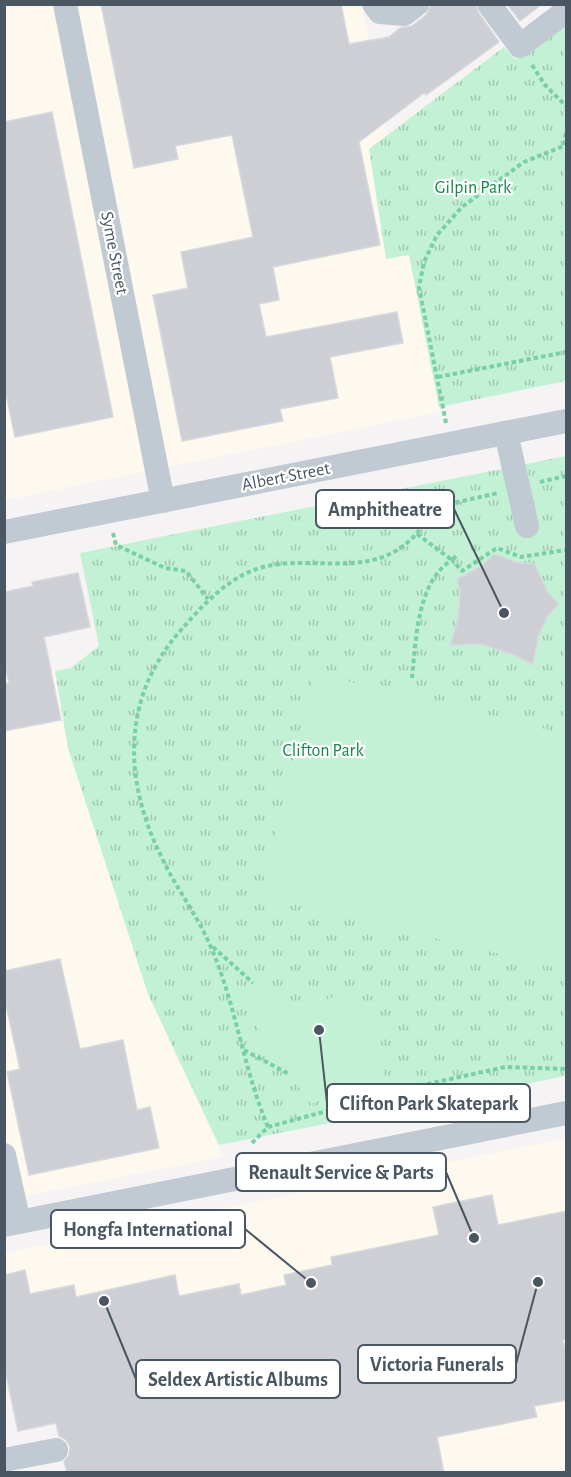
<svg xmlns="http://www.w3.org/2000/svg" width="571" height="1477" font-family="'Alegreya Sans',sans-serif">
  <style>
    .commercial { fill: #fdf9ef }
    .park { fill: url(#park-tufts) }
    .pitch { fill: #c3f1d5 }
    .building { fill: #cdcfd5; stroke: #d7d9de; stroke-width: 1.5 }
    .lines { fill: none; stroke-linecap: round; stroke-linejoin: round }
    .path { stroke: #7ad0a6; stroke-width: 4; stroke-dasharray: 4.5 3; stroke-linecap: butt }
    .minor { stroke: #c1cad2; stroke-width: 24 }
    .labels { text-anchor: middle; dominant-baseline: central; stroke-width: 4.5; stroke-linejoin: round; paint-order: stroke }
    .park-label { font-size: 18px; fill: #17864f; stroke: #fff }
    .street-label { font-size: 18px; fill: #4a5661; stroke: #fff }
    .leader { fill: none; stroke: #4a5661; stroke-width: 2 }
    .callout-dot { fill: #4a5661; stroke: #fff; stroke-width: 2 }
    .callout { fill: #fff; stroke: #4a5661; stroke-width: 2 }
    .callout-label { font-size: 20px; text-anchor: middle; font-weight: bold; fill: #4a5661 }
  </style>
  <defs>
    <pattern id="park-tufts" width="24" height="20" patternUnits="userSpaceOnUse" patternTransform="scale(1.5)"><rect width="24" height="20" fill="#c3f1d5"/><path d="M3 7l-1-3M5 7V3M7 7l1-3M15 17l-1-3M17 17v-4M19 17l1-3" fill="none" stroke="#a0c6b0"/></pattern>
  </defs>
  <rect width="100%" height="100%" fill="#f5f3f3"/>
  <!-- commercial -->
  <g class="commercial">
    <polygon points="5,5 362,5 387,135 369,149 386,258 409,255 440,412 5,500"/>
    <polygon points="55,671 68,748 148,994 223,1157 5,1200 4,681"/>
    <polygon points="566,1138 566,1472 67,1472 40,1344 5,1351 5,1253"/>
  </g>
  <!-- park -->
  <g class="park">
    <polygon points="566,21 566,381 439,407 409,255 386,259 369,149 504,47 515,59"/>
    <polygon points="566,456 566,1076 219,1145 148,994 68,748 55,671 71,668 99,646 80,553"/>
  </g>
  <!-- pitch -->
  <g class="pitch">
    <polygon points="314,673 566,734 566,970 260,896"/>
    <polygon points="255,980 293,1010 346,993 378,1009 384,1076 311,1104 236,996"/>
  </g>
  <!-- building -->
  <g class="building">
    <polygon points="101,4 341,4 349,44 389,37 400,28 412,26 426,15 431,4 475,4 478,12 499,42 426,95 424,93 359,142 380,245 273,267 279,300 259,304 266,337 397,312 403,343 330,357 338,398 280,409 283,421 182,441 153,295 188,288 181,252 253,237 232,135 175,146 178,159 134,168"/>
    <polygon points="507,4 542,4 520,21"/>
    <polygon points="52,112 113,417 15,437 4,384 4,122"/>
    <polygon points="494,554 519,563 535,564 546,590 559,604 547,617 538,637 533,665 517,656 481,644 450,645 458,620 460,591 457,579 482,566"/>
    <polygon points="78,573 90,627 44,637 61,720 4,731 4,684 9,683 4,660 4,592 33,586 32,582"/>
    <polygon points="60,959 80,1049 123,1040 137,1110 150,1107 159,1148 29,1175 7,1072 20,1069 4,996 4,971"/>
    <polygon points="492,1195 498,1225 567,1211 567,1339 563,1340 567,1356 567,1400 534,1406 537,1417 437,1437 444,1473 67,1473 64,1461 69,1455 70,1447 66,1440 59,1436 56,1423 18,1431 4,1365 4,1275 25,1270 30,1294 74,1285 76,1297 175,1275 179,1296 239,1284 241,1295 286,1285 284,1275 332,1265 331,1257 439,1235 433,1207"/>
  </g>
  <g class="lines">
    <!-- path -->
    <g class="path">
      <polyline points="532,65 545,85 566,106"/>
      <polyline points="564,145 566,132"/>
      <polyline points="438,377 566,352"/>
      <polyline points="446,423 419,287 424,262 437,235 462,207 524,162 566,145"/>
      <polyline points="540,482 566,476"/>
      <polyline points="113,533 116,545 165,568 186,571 208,599"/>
      <polyline points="417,534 452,560 456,556"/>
      <path d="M412 678C416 640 417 581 452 560L462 571 497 548 521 557 566 550"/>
      <polyline points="213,947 253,983"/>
      <polyline points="244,1050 289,1074"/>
      <path d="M268 1127C243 1068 236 1004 210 945 197 915 176 888 162 858 123 781 121 697 181 630 203 605 229 576 263 567 301 557 342 570 380 558 395 553 410 543 420 529 423 524 427 515 432 510 440 505 486 496 498 493"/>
      <polyline points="252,1143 268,1127 423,1085 505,1067 566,1069"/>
    </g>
    <!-- minor -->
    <g class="minor">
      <polyline points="65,4 163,501"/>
      <polyline points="374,4 380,12 404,14 417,4"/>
      <polyline points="489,4 520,46 566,11"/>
      <polyline points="506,433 527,526"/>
      <polyline points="4,532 566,421"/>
      <polyline points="4,1155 19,1222"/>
      <polyline points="4,1225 566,1113"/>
      <polyline points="4,1460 56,1450"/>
    </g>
  </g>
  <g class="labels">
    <!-- park labels -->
    <g class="park-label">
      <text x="473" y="188">Gilpin Park</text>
      <text x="323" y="751">Clifton Park</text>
    </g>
    <!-- street labels -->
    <g class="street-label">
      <text transform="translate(114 253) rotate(79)">Syme Street</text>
      <text transform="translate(286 477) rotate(-11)">Albert Street</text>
    </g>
  </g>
  <!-- callouts -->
  <path class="leader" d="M504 613L454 509M319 1030L327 1103M474 1238L446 1172M311 1283L245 1229M538 1282L516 1364M104 1301L136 1379"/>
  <g class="callout-dot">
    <circle cx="504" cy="613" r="6"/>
    <circle cx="319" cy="1030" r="6"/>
    <circle cx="474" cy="1238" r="6"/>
    <circle cx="311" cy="1283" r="6"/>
    <circle cx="538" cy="1282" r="6"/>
    <circle cx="104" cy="1301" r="6"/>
  </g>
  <g class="callout">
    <rect x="316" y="490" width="138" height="38" rx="6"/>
    <rect x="327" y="1084" width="203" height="38" rx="6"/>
    <rect x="236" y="1153" width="210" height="38" rx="6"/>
    <rect x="51" y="1210" width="194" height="38" rx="6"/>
    <rect x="358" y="1345" width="158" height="38" rx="6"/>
    <rect x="136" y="1360" width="204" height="38" rx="6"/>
  </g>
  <g class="callout-label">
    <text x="385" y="516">Amphitheatre</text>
    <text x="429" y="1110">Clifton Park Skatepark</text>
    <text x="341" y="1179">Renault Service &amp; Parts</text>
    <text x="148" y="1236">Hongfa International</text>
    <text x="437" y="1371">Victoria Funerals</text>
    <text x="238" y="1386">Seldex Artistic Albums</text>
  </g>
  <!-- border -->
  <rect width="571" height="1477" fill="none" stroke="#4a5661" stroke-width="12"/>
</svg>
